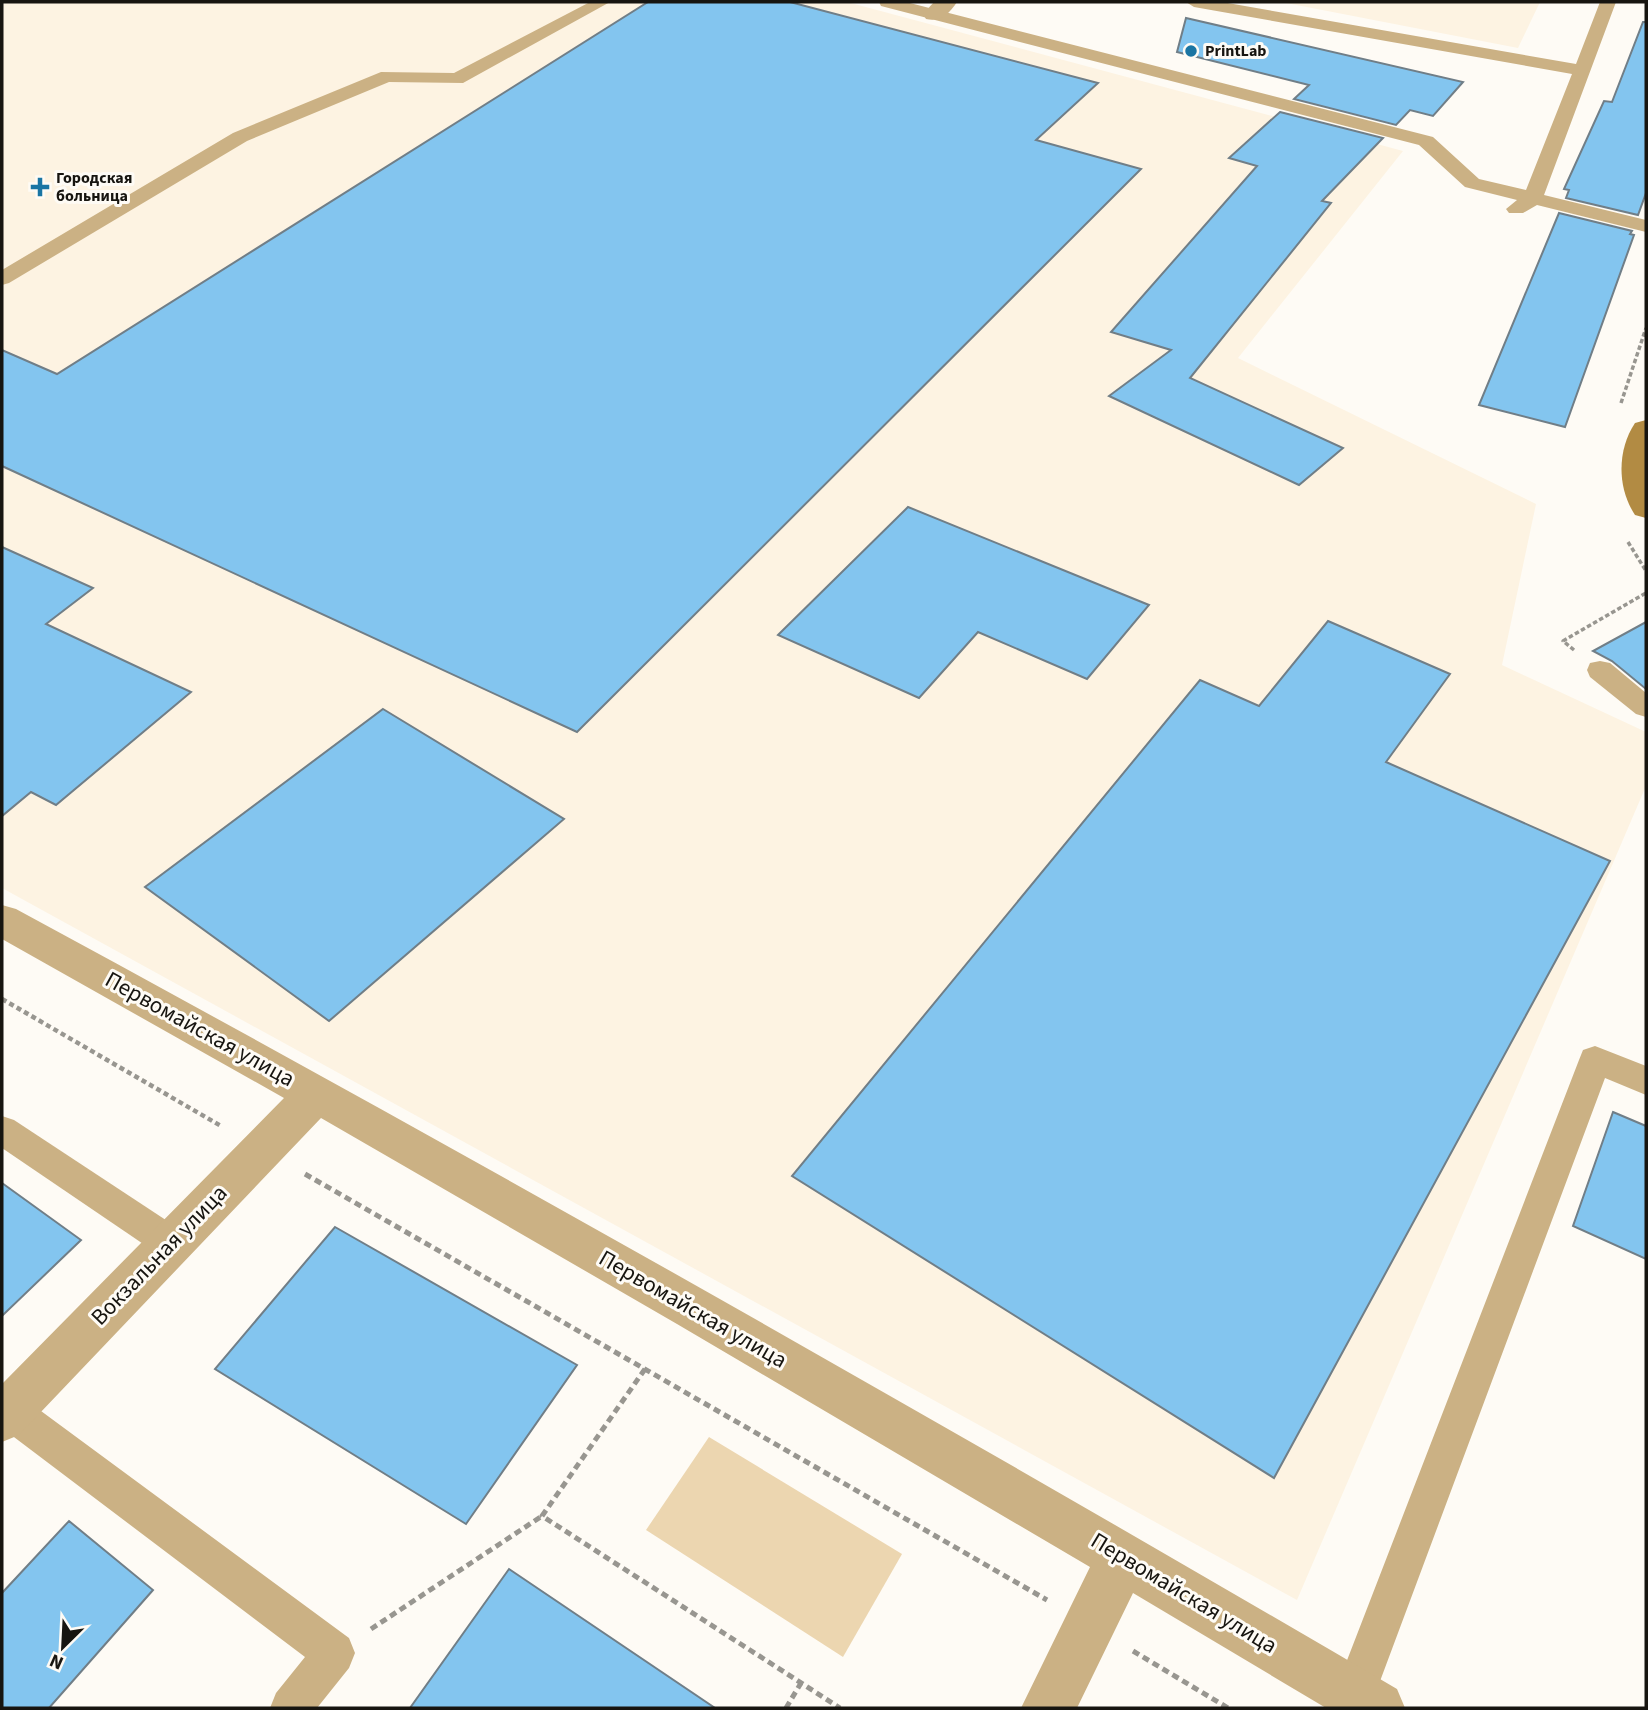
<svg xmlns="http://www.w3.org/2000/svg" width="1648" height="1710" font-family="'Source Sans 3',sans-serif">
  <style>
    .built { fill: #fdf3e2 }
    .green { fill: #ecd6b0 }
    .building { fill: #83c5ef; stroke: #707e87; stroke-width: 2 }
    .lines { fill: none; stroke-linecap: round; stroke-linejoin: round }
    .path-far2 { stroke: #989690; stroke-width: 3.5; stroke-dasharray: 4.5 2.5; stroke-linecap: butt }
    .path-far1 { stroke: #989690; stroke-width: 4.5; stroke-dasharray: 5 3.5; stroke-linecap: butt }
    .path { stroke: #989690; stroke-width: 5; stroke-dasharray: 7 4.5; stroke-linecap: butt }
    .lane { fill: #cbb184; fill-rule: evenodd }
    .street { fill: #cbb184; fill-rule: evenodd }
    .secondary { fill: #b28b43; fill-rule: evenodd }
    .poi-dot { fill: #1a75a3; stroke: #fefbf5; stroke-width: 2.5 }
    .labels { text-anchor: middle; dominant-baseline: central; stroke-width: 6; stroke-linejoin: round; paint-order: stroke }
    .far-poi-label { font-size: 16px; font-weight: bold; fill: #171510; stroke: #fefbf5; text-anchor: start }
    .near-street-label { font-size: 23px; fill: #171510; stroke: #fefbf5 }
  </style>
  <rect width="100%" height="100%" fill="#fefbf5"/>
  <!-- built -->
  <g class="built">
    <polygon points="2,2 847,2 1403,151 1238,358 1536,504 1502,665 1646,732 1646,786 1297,1600 2,888"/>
    <polygon points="1281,2 1540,2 1518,48"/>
  </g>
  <!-- green -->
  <polygon class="green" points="709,1437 902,1554 843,1657 646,1530"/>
  <!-- building -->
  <g class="building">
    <polygon points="648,2 790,2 1098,83 1036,140 1141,169 577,732 2,466 2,350 57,374"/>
    <polygon points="1186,18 1463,82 1433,116 1410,110 1396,125 1294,99 1309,85 1177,52"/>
    <polygon points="1643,22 1646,22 1646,193 1638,215 1566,198 1569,190 1564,189 1604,101 1612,102"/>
    <polygon points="1280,112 1383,138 1322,201 1331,203 1190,378 1343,448 1299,485 1109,396 1171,350 1111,332 1257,166 1229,158"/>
    <polygon points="1559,213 1632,231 1630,234 1634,235 1565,427 1479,405"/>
    <polygon points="908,507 1149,605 1087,679 978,632 919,698 778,635"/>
    <polygon points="2,547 93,588 46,624 191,692 56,805 31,792 2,816"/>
    <polygon points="1328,621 1450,674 1386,762 1610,861 1274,1478 792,1176 1200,680 1259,706"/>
    <polygon points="1646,622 1646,689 1612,661 1593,651"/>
    <polygon points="383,709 564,819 329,1021 145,887"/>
    <polygon points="1613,1112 1646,1126 1646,1259 1573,1226"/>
    <polygon points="2,1183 81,1240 2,1316"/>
    <polygon points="335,1227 577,1365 466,1524 215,1369"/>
    <polygon points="69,1521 153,1590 49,1708 2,1708 2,1593"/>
    <polygon points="509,1569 715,1708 410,1708"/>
  </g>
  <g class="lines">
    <!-- path-far2 -->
    <g class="path-far2">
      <polyline points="1621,403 1646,328"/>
      <polyline points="1628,542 1646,571"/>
      <polyline points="1574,650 1563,641 1646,593"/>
    </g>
    <!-- path-far1 -->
    <polyline class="path-far1" points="2,999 221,1126"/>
    <!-- path -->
    <g class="path">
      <polyline points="305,1174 1047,1600"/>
      <polyline points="645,1369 542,1516 840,1708"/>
      <polyline points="371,1629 542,1516"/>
      <polyline points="1133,1651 1228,1708"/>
      <polyline points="786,1708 801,1683"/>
    </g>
    <!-- lane -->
    <g class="lane">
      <polygon points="590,2 610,2 463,83 389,82 247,141 9,283 2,285 2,270 233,133 381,72 454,73"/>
      <polygon points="879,2 906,2 1433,137 1479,179 1526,190 1572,74 1194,7 1186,2 1222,2 1576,64 1600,2 1616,2 1544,195 1646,220 1646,232 1537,205 1523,213 1509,213 1506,209 1517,200 1465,187 1419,145 881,6"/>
      <polygon points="1600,661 1610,663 1646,693 1646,717 1636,714 1590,677 1587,670 1590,663"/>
      <polygon points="1595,1046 1646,1066 1646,1095 1605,1078 1370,1708 1340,1708 1334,1694 1579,1060 1583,1050"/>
      <polygon points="2,1116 14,1120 184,1232 189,1243 184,1254 171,1259 158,1254 2,1148"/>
      <polygon points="9,1392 22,1397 349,1638 355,1653 349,1668 317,1708 270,1708 276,1693 305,1657 2,1428 2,1395"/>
    </g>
    <!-- street -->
    <g class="street">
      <path d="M934 2H957C949 14 941 22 926 19L923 14Z"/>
      <path d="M2 905 16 909C481 1161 941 1422 1397 1689L1405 1708H1326L1133 1593 1077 1708H1021L1090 1567 677 1324 321 1118 19 1435 2 1442V1384L284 1098 2 939Z"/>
    </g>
    <!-- secondary -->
    <path class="secondary" d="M1646 420V518L1635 515C1617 488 1617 450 1635 423Z"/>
  </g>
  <!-- markers -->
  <g class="poi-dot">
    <circle cx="1191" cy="51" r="7"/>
    <path d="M36.5 176.5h7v7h7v7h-7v7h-7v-7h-7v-7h7z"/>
  </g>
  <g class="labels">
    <!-- far-poi labels -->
    <g class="far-poi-label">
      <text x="1205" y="51">PrintLab</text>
      <text x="56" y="178">Городская<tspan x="56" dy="18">больница</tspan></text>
    </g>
    <!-- near-street labels -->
    <g class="near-street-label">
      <text transform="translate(200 1029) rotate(29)">Первомайская улица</text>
      <text transform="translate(159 1255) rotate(-46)">Вокзальная улица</text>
      <text transform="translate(693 1309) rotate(30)">Первомайская улица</text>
      <text transform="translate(1184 1593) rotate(31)">Первомайская улица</text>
    </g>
  </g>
  <!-- border -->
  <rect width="1648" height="1710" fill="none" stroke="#171510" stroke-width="7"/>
  <!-- north arrow -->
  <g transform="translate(63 1647) rotate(204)" stroke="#fefbf5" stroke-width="5" paint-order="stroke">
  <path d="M0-5L12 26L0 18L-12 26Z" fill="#171510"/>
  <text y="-10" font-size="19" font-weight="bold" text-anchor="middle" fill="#171510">N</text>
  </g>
</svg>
